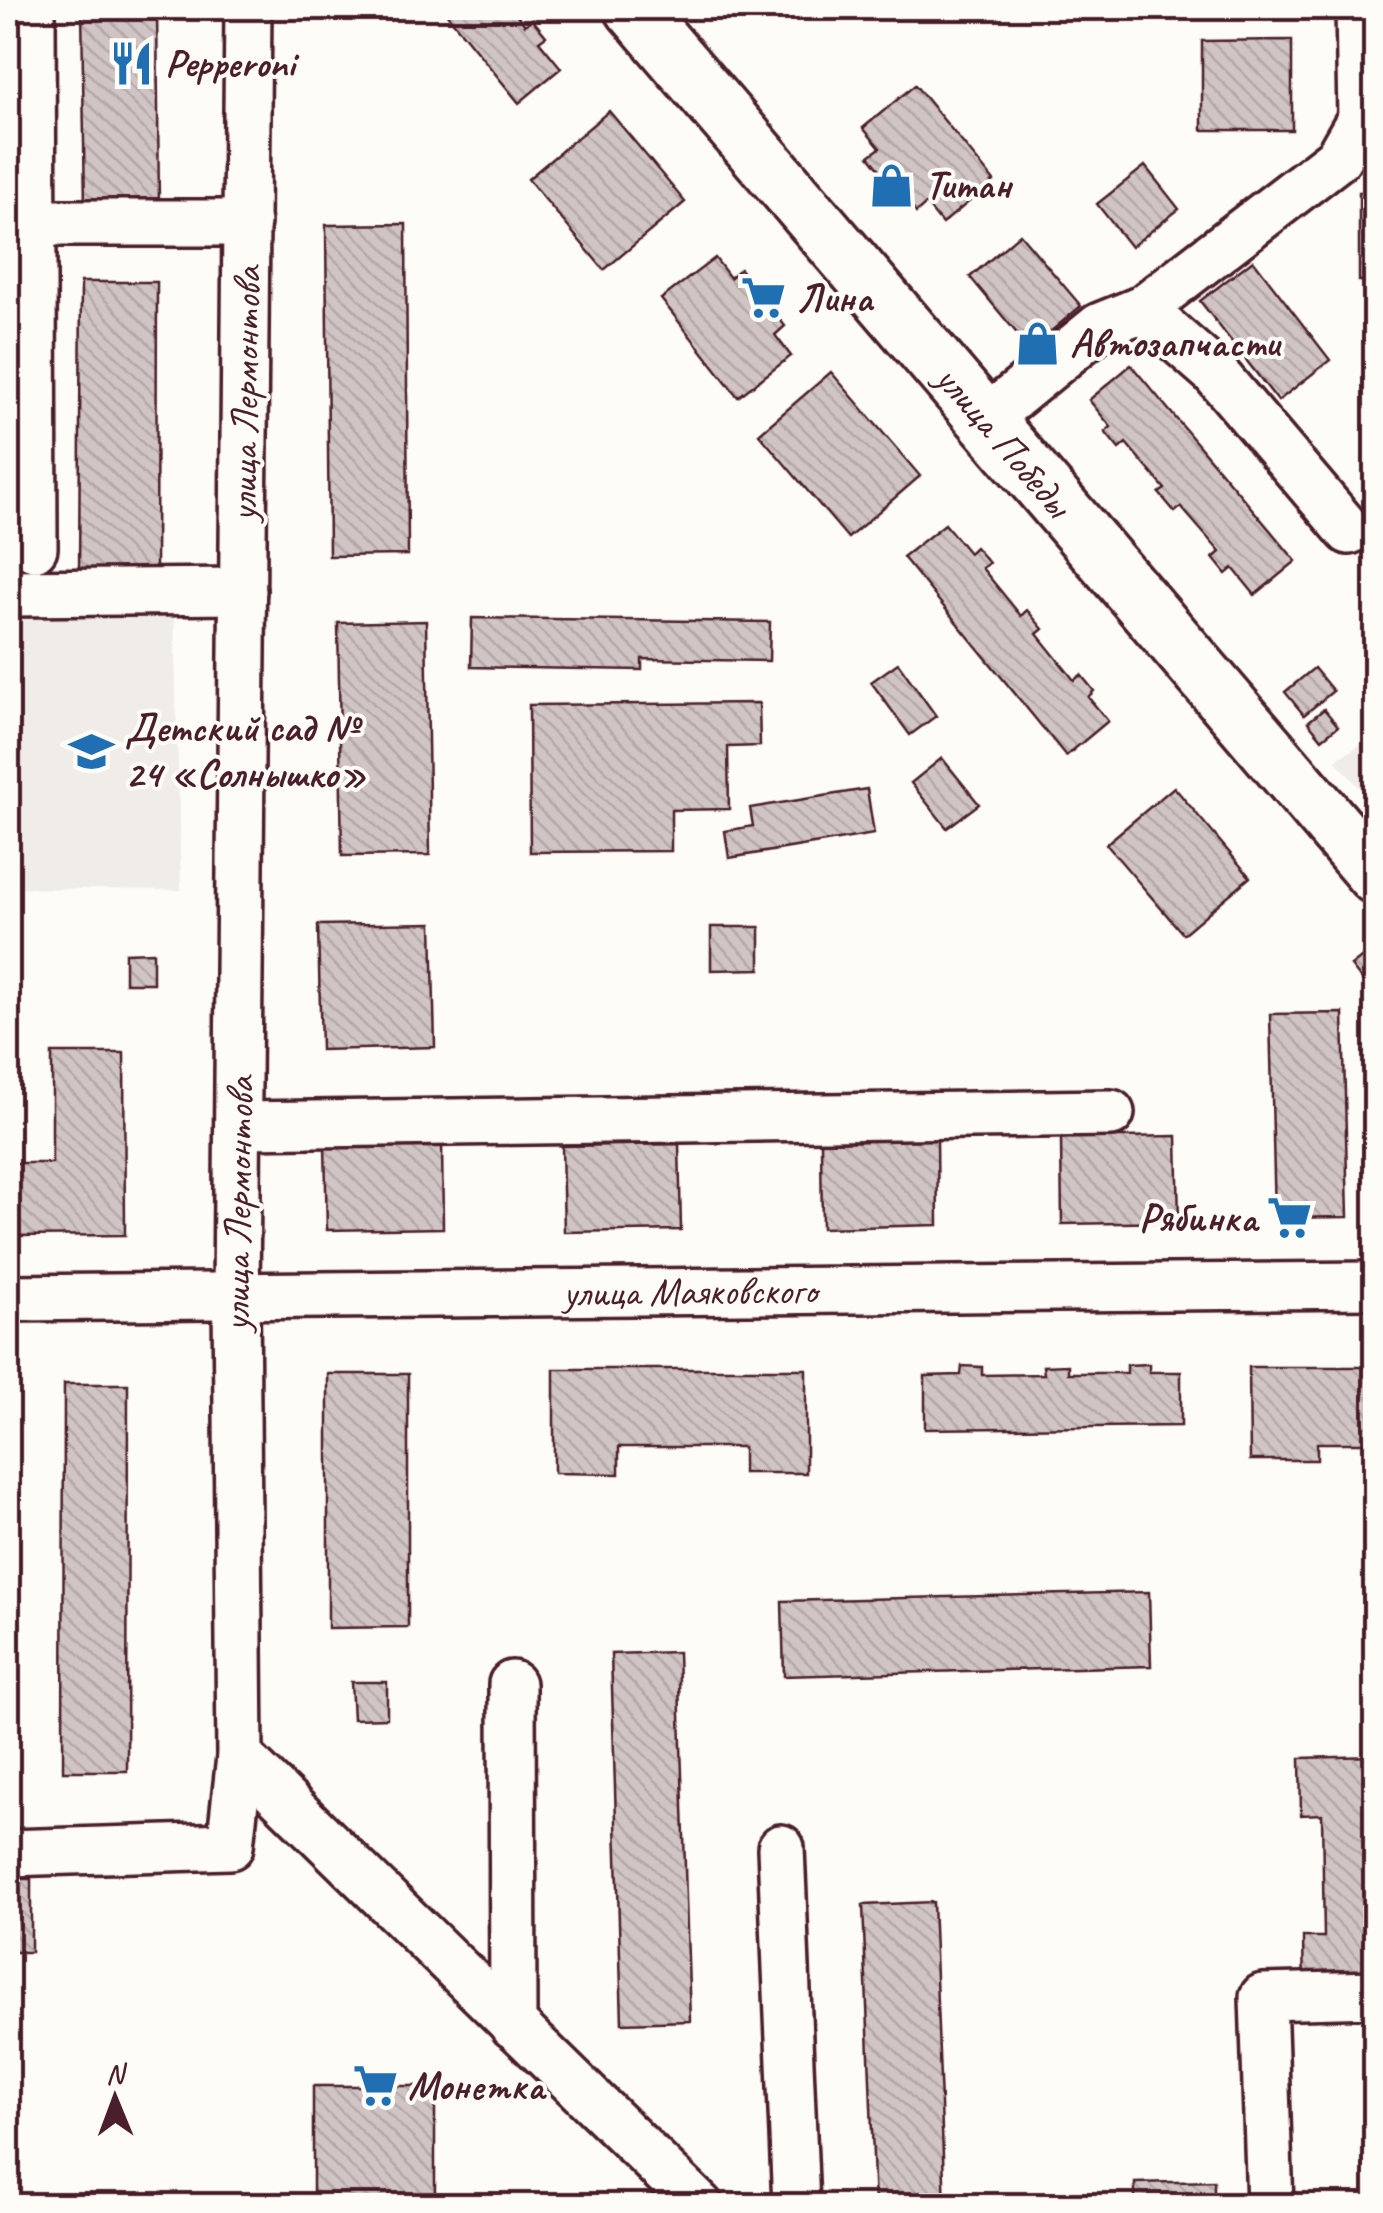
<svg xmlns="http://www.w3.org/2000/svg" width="1383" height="2213" font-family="Caveat,sans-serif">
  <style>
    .built { fill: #f0ece8 }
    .building { fill: url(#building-back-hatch); stroke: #4a1f2b; stroke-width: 2.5 }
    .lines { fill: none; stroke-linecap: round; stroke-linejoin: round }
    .minor-casing { stroke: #4a1f2b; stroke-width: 52 }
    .major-casing { stroke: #4a1f2b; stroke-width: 62 }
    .minor { stroke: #fdfcf7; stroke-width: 45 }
    .major { stroke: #fdfcf7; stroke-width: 55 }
    .labels { text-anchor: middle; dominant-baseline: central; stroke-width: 8; stroke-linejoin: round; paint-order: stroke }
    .poi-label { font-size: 40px; font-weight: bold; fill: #4a1f2b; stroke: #fdfcf7; text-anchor: start }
    .street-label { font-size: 40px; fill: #4a1f2b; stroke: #fdfcf7 }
  </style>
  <defs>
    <pattern id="building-back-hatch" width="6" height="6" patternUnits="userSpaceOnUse" patternTransform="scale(2.5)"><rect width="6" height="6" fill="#d0c5c4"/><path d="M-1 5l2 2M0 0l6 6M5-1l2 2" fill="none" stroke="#b4a9a9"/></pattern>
  </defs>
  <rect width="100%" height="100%" fill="#fdfcf7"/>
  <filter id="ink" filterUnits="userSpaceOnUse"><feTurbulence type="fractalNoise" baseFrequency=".01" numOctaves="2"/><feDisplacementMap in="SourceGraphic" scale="20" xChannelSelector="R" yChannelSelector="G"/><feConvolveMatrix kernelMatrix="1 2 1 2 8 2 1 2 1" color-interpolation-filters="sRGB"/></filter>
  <g filter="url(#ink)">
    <!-- built -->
    <g class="built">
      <polygon points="174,612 181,890 8,888 8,614"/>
      <polygon points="1375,736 1375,805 1335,760"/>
    </g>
    <!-- building -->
    <g class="building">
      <polygon points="82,8 157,8 159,207 85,208"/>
      <polygon points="442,8 511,8 525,25 532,19 546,36 539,41 561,68 519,103"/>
      <polygon points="1202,8 1292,8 1292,10 1202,11"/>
      <polygon points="1292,40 1292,130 1202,130 1202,41"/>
      <polygon points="915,85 994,181 942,224 926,204 916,213 892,185 869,156 880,148 863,128"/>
      <polygon points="609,111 685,202 604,270 528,179"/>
      <polygon points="1145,166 1179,209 1131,247 1097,204"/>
      <polygon points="1376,191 1376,281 1359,281 1359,192"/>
      <polygon points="406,224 408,555 329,556 326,225"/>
      <polygon points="1020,234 1081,306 1030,349 970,277"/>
      <polygon points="715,258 730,278 740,269 785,326 775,335 791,356 738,397 661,299"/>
      <polygon points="1253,260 1330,360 1278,401 1200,301"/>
      <polygon points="81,282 157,282 156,574 79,574"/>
      <polygon points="1131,365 1296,561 1255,595 1233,568 1226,574 1213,558 1220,552 1181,507 1175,512 1159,493 1165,489 1126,443 1119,449 1105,432 1111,427 1089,400"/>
      <polygon points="831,372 920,476 848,538 759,434"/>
      <polygon points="945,524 969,553 975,547 989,563 982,568 1021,616 1027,610 1043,629 1037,634 1074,680 1081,675 1094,691 1088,697 1108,721 1066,756 903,557"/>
      <polygon points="472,618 770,622 769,661 642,659 642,670 471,667"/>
      <polygon points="426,621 430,855 342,856 338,623"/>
      <polygon points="898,663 936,716 910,735 871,682"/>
      <polygon points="1314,668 1333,691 1304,715 1285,692"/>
      <polygon points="759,703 760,746 728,747 729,809 671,810 671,851 530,852 529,705"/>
      <polygon points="1324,709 1338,726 1322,739 1308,722"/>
      <polygon points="942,758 979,804 947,828 911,783"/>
      <polygon points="1174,787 1250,877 1183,934 1106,844"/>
      <polygon points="867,789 874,834 729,858 725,831 753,826 750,808"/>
      <polygon points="432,923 435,1047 321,1050 318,925"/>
      <polygon points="711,927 760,927 760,969 711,970"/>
      <polygon points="153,952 153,983 125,983 125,953"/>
      <polygon points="1365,955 1376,967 1376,984 1369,989 1351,966"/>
      <polygon points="1343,1013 1348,1217 1275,1218 1270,1014"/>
      <polygon points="52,1053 124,1053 125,1235 8,1236 8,1163 52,1163"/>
      <polygon points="1177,1136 1179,1222 1062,1224 1061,1138"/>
      <polygon points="937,1139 938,1225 822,1228 821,1142"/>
      <polygon points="442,1143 443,1228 327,1230 325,1145"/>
      <polygon points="679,1144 681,1230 564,1232 562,1146"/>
      <polygon points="1149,1364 1149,1372 1181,1372 1181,1426 925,1429 925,1376 961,1375 962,1366 982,1367 982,1375 1044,1374 1043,1366 1068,1365 1068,1373 1127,1373 1127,1365"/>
      <polygon points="1249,1367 1376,1367 1376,1443 1317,1443 1317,1460 1250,1460"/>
      <polygon points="554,1369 806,1369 806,1473 743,1473 743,1447 619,1447 619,1474 554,1473"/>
      <polygon points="328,1374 408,1374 408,1627 328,1628"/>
      <polygon points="64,1384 128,1384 127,1771 63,1771"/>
      <polygon points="1149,1592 1151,1666 784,1676 782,1601"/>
      <polygon points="678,1652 690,2021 622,2023 611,1654"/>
      <polygon points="351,1682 387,1682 387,1718 353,1719"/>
      <polygon points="1376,1756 1376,1992 1304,1994 1303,1937 1324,1937 1322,1814 1301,1815 1300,1758"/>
      <rect x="8" y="1879" width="23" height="73"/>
      <polygon points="933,1902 945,2206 875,2206 863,1905"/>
      <rect x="313" y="2086" width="122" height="120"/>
      <polygon points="1214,2181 1214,2206 1135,2206 1135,2183"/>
    </g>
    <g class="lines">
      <defs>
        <g id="minor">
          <polyline points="32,8 34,548"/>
          <polyline points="248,8 236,1296 240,1757 700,2206"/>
          <polyline points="34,223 247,223"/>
          <polyline points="1142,309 1214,372 1349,531"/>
          <polyline points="985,420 1100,326 1142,309 1338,158 1361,118 1359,8"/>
          <polyline points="8,593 243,591"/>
          <polyline points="239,1125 1111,1113"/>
          <path id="s1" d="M8 1298 1376 1285"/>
          <polyline points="512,1684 513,2025"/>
          <polyline points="781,1848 796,2206"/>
          <polyline points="8,1853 230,1846 240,1757"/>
          <polyline points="1270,2206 1263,1997 1376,1994"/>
        </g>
        <g id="major">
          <path id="s2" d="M633 8 1376 876"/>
        </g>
      </defs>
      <!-- minor casing -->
      <use href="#minor" class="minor-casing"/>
      <!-- major casing -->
      <use href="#major" class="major-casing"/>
      <!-- minor -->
      <use href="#minor" class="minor"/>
      <!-- major -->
      <use href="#major" class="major"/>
    </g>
  </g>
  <!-- icons -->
  <defs>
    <symbol id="restaurant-bare" viewBox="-9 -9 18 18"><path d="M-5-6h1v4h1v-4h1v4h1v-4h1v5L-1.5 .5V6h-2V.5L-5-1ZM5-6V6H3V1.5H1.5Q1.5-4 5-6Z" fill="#1f6fb2" stroke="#fdfcf7" stroke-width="2.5" paint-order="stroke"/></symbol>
    <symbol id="shop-bare" viewBox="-9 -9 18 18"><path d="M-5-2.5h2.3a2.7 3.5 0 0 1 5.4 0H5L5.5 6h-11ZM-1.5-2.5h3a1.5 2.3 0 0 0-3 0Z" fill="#1f6fb2" stroke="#fdfcf7" stroke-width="2.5" paint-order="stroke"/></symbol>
    <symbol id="supermarket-bare" viewBox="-9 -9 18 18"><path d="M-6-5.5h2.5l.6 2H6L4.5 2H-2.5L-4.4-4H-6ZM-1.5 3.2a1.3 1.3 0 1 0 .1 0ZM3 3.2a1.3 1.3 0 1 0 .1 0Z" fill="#1f6fb2" stroke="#fdfcf7" stroke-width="2.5" paint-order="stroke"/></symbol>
    <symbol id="school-bare" viewBox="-9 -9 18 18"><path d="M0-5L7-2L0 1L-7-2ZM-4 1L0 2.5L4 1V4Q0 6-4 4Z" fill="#1f6fb2" stroke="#fdfcf7" stroke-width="2.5" paint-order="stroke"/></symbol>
  </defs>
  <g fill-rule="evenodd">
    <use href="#restaurant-bare" x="100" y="32" width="63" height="63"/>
    <use href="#shop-bare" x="860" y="154" width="63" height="63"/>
    <use href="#supermarket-bare" x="732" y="266" width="63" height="63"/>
    <use href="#shop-bare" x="1006" y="312" width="63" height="63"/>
    <use href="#school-bare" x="60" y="720" width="63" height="63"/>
    <use href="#supermarket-bare" x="1258" y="1186" width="63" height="63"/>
    <use href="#supermarket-bare" x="344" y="2054" width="63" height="63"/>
  </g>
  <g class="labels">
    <!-- poi labels -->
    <g class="poi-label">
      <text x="165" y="63">Pepperoni</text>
      <text x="925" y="185">Титан</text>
      <text x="796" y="298">Лина</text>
      <text x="1070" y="343">Автозапчасти</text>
      <text x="125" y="728">Детский сад №<tspan x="125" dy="46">24 «Солнышко»</tspan></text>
      <text x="1257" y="1218" text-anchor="end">Рябинка</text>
      <text x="408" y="2086">Монетка</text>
    </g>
    <!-- street labels -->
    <g class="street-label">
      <text transform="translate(245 394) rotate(-89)">улица Лермонтова</text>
      <text stroke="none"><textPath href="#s2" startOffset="570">улица Победы</textPath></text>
      <text transform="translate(238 1204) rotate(-89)">улица Лермонтова</text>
      <text stroke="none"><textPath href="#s1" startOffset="682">улица Маяковского</textPath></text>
    </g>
  </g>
  <!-- margin -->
  <rect width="1383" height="2213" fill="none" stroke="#fdfcf7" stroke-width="40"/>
  <rect x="20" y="20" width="1343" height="2173" fill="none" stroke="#4a1f2b" stroke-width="4" filter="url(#ink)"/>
  <!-- north arrow -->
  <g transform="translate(115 2098) rotate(359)" stroke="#fdfcf7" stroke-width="8" paint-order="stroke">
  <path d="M0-8L18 38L0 25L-18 38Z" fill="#4a1f2b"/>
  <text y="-15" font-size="28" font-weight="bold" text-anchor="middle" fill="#4a1f2b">N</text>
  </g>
</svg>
